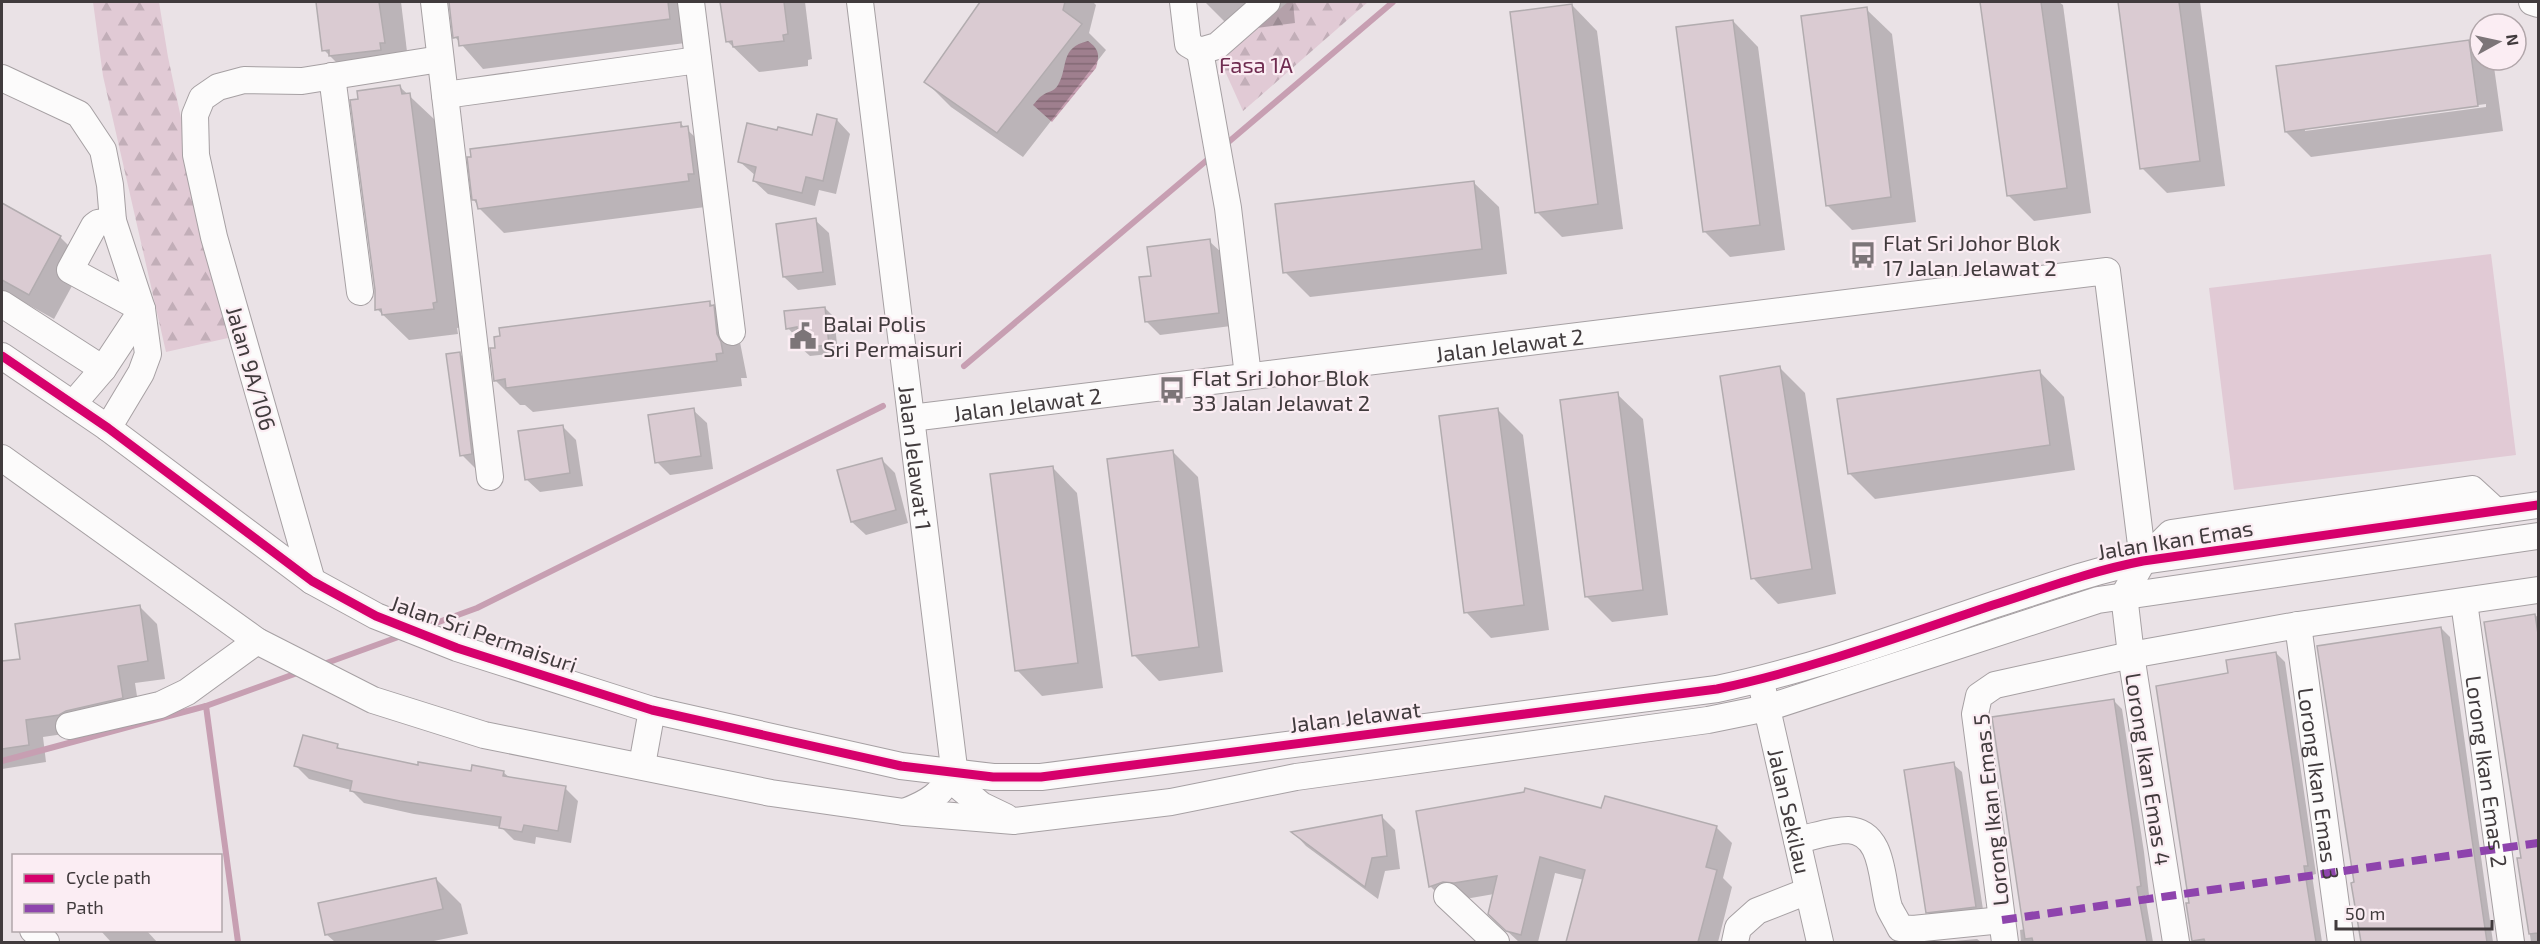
<svg xmlns="http://www.w3.org/2000/svg" width="2540" height="944" font-family="'Exo 2',sans-serif">
  <style>
    .grass { fill: #e1cad5 }
    .forest { fill: url(#forest-firs) }
    .water { fill: url(#water-rules) }
    .shadow { fill: #0003; fill-rule: evenodd }
    .lines { fill: none; stroke-linecap: round; stroke-linejoin: round }
    .stream { stroke: #c79fb2; stroke-width: 6 }
    .building { fill: #dacbd2; stroke: #b2acaf; stroke-width: 1.5 }
    .minor-casing { stroke: #a6a0a3; stroke-width: 28 }
    .minor { stroke: #fcfbfb; stroke-width: 26 }
    .quiet { stroke: #8e44ad; stroke-width: 8; stroke-dasharray: 15 8; stroke-linecap: butt }
    .cycleway-casing { stroke: #fbedf3; stroke-width: 13 }
    .cycleway { stroke: #d6006c; stroke-width: 9 }
    .labels { text-anchor: middle; dominant-baseline: central; stroke-width: 4.5; stroke-linejoin: round; paint-order: stroke }
    .park-label { font-size: 22px; fill: #702d51; stroke: #fbedf3 }
    .poi-label { font-size: 22px; fill: #413b3d; stroke: #fbedf3; text-anchor: start }
    .street-label { font-size: 22px; fill: #413b3d; stroke: #fbedf3 }
  </style>
  <defs>
    <pattern id="forest-firs" width="22" height="20" patternUnits="userSpaceOnUse" patternTransform="scale(1.5)"><rect width="22" height="20" fill="#e1cad5"/><path d="M5 1l3.5 6h-7zM16 11l3.5 6h-7z" fill="#c2aeb8"/></pattern>
    <pattern id="water-rules" width="6" height="5" patternUnits="userSpaceOnUse" patternTransform="scale(1.5)"><rect width="6" height="5" fill="#c79fb2"/><path d="M0 2.5h6" fill="none" stroke="#a38392"/></pattern>
  </defs>
  <rect width="100%" height="100%" fill="#eae2e6"/>
  <!-- grass -->
  <polygon class="grass" points="2491,254 2516,455 2234,490 2209,288"/>
  <!-- forest -->
  <g class="forest">
    <polygon points="93,2 159,2 168,57 228,338 166,352 103,76"/>
    <polygon points="1288,2 1368,2 1243,111 1220,60"/>
  </g>
  <!-- water -->
  <path class="water" d="M1088 41C1099 49 1100 55 1096 68L1052 122 1033 105C1036 102 1039 97 1043 95 1048 91 1054 92 1058 85 1069 66 1059 48 1088 41Z"/>
  <!-- shadow -->
  <g class="shadow">
    <polygon points="317,2 401,2 409,68 349,75 324,50"/>
    <polygon points="449,2 694,2 693,42 483,69 455,37"/>
    <polygon points="722,2 805,2 812,59 808,60 808,66 759,72 727,41"/>
    <polygon points="982,2 1093,2 1096,5 1089,33 1106,50 1023,157 951,107 926,82"/>
    <polygon points="1205,2 1293,2 1295,23 1234,31"/>
    <polygon points="1982,2 2059,2 2063,5 2091,213 2034,221 2008,195"/>
    <polygon points="2120,2 2200,2 2225,186 2167,193 2142,168"/>
    <polygon points="1572,5 1597,31 1623,229 1562,237 1537,212"/>
    <polygon points="1866,9 1892,34 1916,222 1852,230 1827,205"/>
    <polygon points="1733,21 1758,47 1785,250 1730,257 1704,231"/>
    <path d="M2469 42 2480 53V60H2487L2494 67 2503 131 2311 157 2286 132ZM2486 104V107L2305 131V128Z"/>
    <polygon points="400,87 435,120 462,327 457,328 458,334 409,340 377,309 359,101"/>
    <polygon points="837,120 850,134 836,194 819,190 815,206 768,194 754,181 756,176 740,162 813,137"/>
    <polygon points="680,123 712,153 713,206 504,233 479,208 474,200"/>
    <polygon points="1473,182 1499,207 1507,274 1310,297 1285,272"/>
    <polygon points="2,205 60,237 85,262 54,319 2,290"/>
    <polygon points="815,220 829,233 836,285 798,290 784,277"/>
    <polygon points="1209,241 1223,254 1231,326 1160,335 1146,321 1152,277"/>
    <polygon points="709,302 738,332 747,378 741,378 742,386 533,412 525,405 520,405 495,380"/>
    <polygon points="825,308 834,317 838,353 810,356 801,348 800,337 796,337 788,328"/>
    <polygon points="460,354 473,367 485,467 475,468 462,455"/>
    <polygon points="1780,368 1805,393 1836,594 1778,604 1753,578"/>
    <polygon points="2039,371 2064,397 2075,470 1875,499 1849,473"/>
    <polygon points="1617,394 1643,419 1668,615 1612,622 1587,597"/>
    <polygon points="693,410 707,423 713,469 670,475 657,462"/>
    <polygon points="1498,410 1523,435 1549,630 1491,638 1466,612"/>
    <polygon points="563,427 576,440 583,486 540,492 526,479"/>
    <polygon points="1173,452 1198,477 1223,672 1159,681 1134,655"/>
    <polygon points="881,459 895,473 908,523 866,535 852,522"/>
    <polygon points="1052,467 1077,493 1103,688 1042,696 1017,670"/>
    <polygon points="140,607 157,624 165,679 135,683 140,716 77,732 43,737 46,762 2,769 2,663 22,660"/>
    <polygon points="2538,616 2538,942 2531,942 2519,860 2523,859 2486,624"/>
    <polygon points="2441,628 2450,637 2493,942 2361,942 2353,884 2356,884"/>
    <polygon points="2276,653 2285,662 2316,874 2312,875 2322,942 2193,942 2187,904 2190,904 2230,674"/>
    <polygon points="2113,700 2122,709 2144,852 2149,895 2145,895 2153,942 2021,942 2020,930 2025,929"/>
    <polygon points="337,746 342,751 419,767 473,772 503,772 510,778 565,788 578,801 571,843 536,837 535,844 514,840 501,827 414,814 364,803 351,790 309,779 296,766"/>
    <polygon points="1953,764 1962,772 1984,916 1936,921 1927,912"/>
    <polygon points="1603,810 1716,827 1732,843 1723,878 1732,887 1718,942 1568,942 1584,880 1555,873 1538,942 1519,942 1506,930 1494,894 1471,898 1460,897 1446,902 1430,886"/>
    <polygon points="1382,817 1395,830 1400,869 1385,871 1378,899 1306,846 1294,833"/>
    <polygon points="436,879 461,904 468,934 429,942 335,942 326,934"/>
    <polygon points="100,930 146,930 157,942 111,942"/>
    <polygon points="1977,939 1981,942 1943,942"/>
  </g>
  <g class="lines">
    <!-- stream -->
    <g class="stream">
      <polyline points="1225,145 1393,2"/>
      <polyline points="964,366 1213,155"/>
      <polyline points="425,627 477,608 883,406"/>
      <polyline points="321,665 401,636"/>
      <polyline points="206,706 238,942"/>
      <polyline points="2,761 206,706 300,672"/>
    </g>
  </g>
  <!-- building -->
  <g class="building">
    <polygon points="316,2 379,2 385,43 380,43 381,50 329,56 329,50 322,51"/>
    <polygon points="449,2 668,2 670,19 459,46 458,37 453,38"/>
    <polygon points="720,2 784,2 788,34 783,35 784,41 733,47 732,41 726,42"/>
    <polygon points="980,2 1065,2 1063,10 1082,24 997,133 924,82"/>
    <polygon points="1980,2 2041,2 2067,188 2007,196"/>
    <polygon points="2118,2 2179,2 2200,161 2140,169"/>
    <polygon points="1572,4 1598,204 1535,213 1510,12"/>
    <polygon points="1867,7 1891,197 1826,206 1801,16"/>
    <polygon points="1733,20 1760,225 1703,232 1676,27"/>
    <polygon points="2469,40 2478,106 2285,132 2276,66"/>
    <polygon points="400,85 402,94 410,93 437,302 433,303 434,309 382,315 381,309 375,310 375,290 350,100 358,99 357,91"/>
    <polygon points="817,114 837,119 823,181 806,177 802,193 753,181 756,167 738,162 747,123 777,130 778,127 812,135"/>
    <polygon points="681,122 681,127 688,126 694,174 688,174 689,181 478,209 476,200 472,200 467,157 471,157 470,149"/>
    <polygon points="1474,181 1482,249 1283,273 1275,204"/>
    <polygon points="2,203 61,236 29,295 2,280"/>
    <polygon points="816,218 823,272 783,277 776,224"/>
    <polygon points="1210,239 1219,313 1145,322 1139,277 1151,276 1147,247"/>
    <polygon points="710,301 710,306 714,305 717,334 721,342 723,353 716,354 717,361 506,388 505,379 494,381 490,348 495,348 494,337 500,336 499,328"/>
    <polygon points="825,307 829,345 799,348 797,327 786,329 784,311"/>
    <polygon points="460,352 472,454 460,456 446,354"/>
    <polygon points="1780,366 1812,569 1751,579 1720,376"/>
    <polygon points="2040,370 2050,445 1848,474 1837,399"/>
    <polygon points="1618,392 1643,590 1585,597 1560,400"/>
    <polygon points="694,408 701,456 655,463 648,415"/>
    <polygon points="1498,408 1524,605 1464,613 1439,416"/>
    <polygon points="563,425 570,473 525,480 518,431"/>
    <polygon points="1173,450 1199,647 1132,656 1107,459"/>
    <polygon points="882,458 896,510 851,522 837,470"/>
    <polygon points="1053,466 1078,663 1015,671 990,474"/>
    <polygon points="140,605 148,661 118,666 123,698 66,711 59,715 26,720 29,745 2,749 2,661 20,659 15,624"/>
    <polygon points="2535,614 2538,634 2538,933 2529,934 2517,858 2521,858 2484,622"/>
    <polygon points="2441,627 2487,942 2361,942 2351,883 2354,882 2317,646"/>
    <polygon points="2276,652 2308,866 2304,866 2316,942 2205,942 2204,939 2192,941 2186,903 2189,903 2156,686 2228,673 2226,660"/>
    <polygon points="2114,699 2135,843 2141,886 2137,887 2147,942 2033,942 2032,938 2025,939 1992,717"/>
    <polygon points="303,735 338,744 337,748 418,765 418,762 471,771 472,765 504,771 503,776 566,786 558,831 524,825 522,832 499,828 501,817 400,801 350,791 352,781 294,766"/>
    <polygon points="1954,762 1976,907 1926,913 1904,770"/>
    <polygon points="1525,788 1601,808 1605,796 1717,826 1706,867 1717,870 1698,942 1566,942 1585,870 1540,857 1521,935 1506,931 1488,914 1497,876 1454,883 1443,882 1429,887 1416,811 1524,792"/>
    <polygon points="1382,815 1387,856 1372,858 1365,887 1291,832"/>
    <polygon points="436,878 443,909 325,935 318,903"/>
  </g>
  <g class="lines">
    <defs>
      <g id="minor">
        <polyline points="434,2 490,477"/>
        <polyline points="691,2 732,332"/>
        <path id="s1" d="M860 2 956 784 981 805 1006 817"/>
        <polyline points="1183,2 1188,44 1200,51 1217,46 1267,2"/>
        <polyline points="2532,2 2538,4"/>
        <polyline points="1200,51 1228,208 1248,376"/>
        <polyline points="332,76 360,292"/>
        <polyline points="2,78 79,114 103,150 110,185 113,221 142,309 148,354 141,373 108,428"/>
        <polyline points="445,95 698,60"/>
        <polyline points="113,221 98,223 94,226 70,270 142,309"/>
        <polyline points="2,304 103,369"/>
        <path d="M2 356 108 428 312 581 376 616 457 648 652 710 901 766 993 777H1041L1717 689C1812 669 1902 636 1993 605 2043 589 2091 571 2143 561L2538 505"/>
        <polyline points="73,404 103,369 142,310"/>
        <path id="s2" d="M911 418 2107 271 2143 561"/>
        <polyline points="2,458 257,641 373,700 484,735 771,793 904,812 1014,821 1171,802 1296,777 1708,720 1767,708 2098,600 2538,536"/>
        <polyline points="312,581 214,237 196,155 195,115 202,98 218,87 244,80 302,81 440,59"/>
        <path id="s3" d="M2464 602 2511 942"/>
        <path id="s4" d="M2298 625 2341 942"/>
        <path id="s5" d="M1763 691 1820 942"/>
        <polyline points="69,726 160,705 187,692 257,641"/>
        <polyline points="642,765 652,710"/>
        <path d="M904 812C928 803 943 794 954 770"/>
        <path d="M1797 840C1813 837 1832 830 1848 830 1885 832 1881 882 1889 907 1892 914 1897 921 1900 928L1913 929 2002 920"/>
        <polyline points="1447,896 1496,942"/>
        <polyline points="33,930 46,942"/>
        <polyline points="1735,942 1738,928 1757,911 1808,891"/>
        <polyline points="2005,942 1975,714 1979,696 1995,685 2131,655 2298,625 2538,590"/>
        <polyline points="2176,942 2131,655 2124,595 2143,561 2171,533 2472,489 2496,511"/>
      </g>
    </defs>
    <!-- minor casing -->
    <use href="#minor" class="minor-casing"/>
    <!-- minor -->
    <use href="#minor" class="minor"/>
    <!-- quiet -->
    <polyline class="quiet" points="2002,920 2538,843"/>
    <defs>
      <path id="cycleway" d="M2 356 108 428 312 581 376 616 457 648 652 710 901 766 993 777H1041L1717 689C1812 669 1902 636 1993 605 2043 589 2091 571 2143 561L2538 505"/>
    </defs>
    <!-- cycleway casing -->
    <use href="#cycleway" class="cycleway-casing"/>
    <!-- cycleway -->
    <use href="#cycleway" class="cycleway"/>
  </g>
  <!-- icons -->
  <defs>
    <symbol id="bus-bare" viewBox="-9 -9 18 18"><path d="M-5-6H5V4H4V6H2V4H-2V6H-4V4H-5ZM-3.5-4V0h7V-4ZM-3.5 1.2v1.5H-2V1.2ZM2 1.2v1.5H3.5V1.2Z" fill="#7c7578" stroke="#fbedf3" stroke-width="2.5" paint-order="stroke"/></symbol>
    <symbol id="civic-bare" viewBox="-9 -9 18 18"><path d="M-.6-6.5H3V-4.5H.6V-3L4-1V1h2V6H-6V1h2V-1L-.6-3ZM-1.2 2.5V6h2.4V2.5Z" fill="#7c7578" stroke="#fbedf3" stroke-width="2.5" paint-order="stroke"/></symbol>
  </defs>
  <g fill-rule="evenodd">
    <use href="#bus-bare" x="1844" y="236" width="38" height="38"/>
    <use href="#civic-bare" x="784" y="317" width="38" height="38"/>
    <use href="#bus-bare" x="1153" y="371" width="38" height="38"/>
  </g>
  <g class="labels">
    <!-- park labels -->
    <g class="park-label">
      <text x="1256" y="64">Fasa 1A</text>
    </g>
    <!-- poi labels -->
    <g class="poi-label">
      <text x="1883" y="242">Flat Sri Johor Blok<tspan x="1883" dy="25">17 Jalan Jelawat 2</tspan></text>
      <text x="823" y="323">Balai Polis<tspan x="823" dy="25">Sri Permaisuri</tspan></text>
      <text x="1192" y="377">Flat Sri Johor Blok<tspan x="1192" dy="25">33 Jalan Jelawat 2</tspan></text>
    </g>
    <!-- street labels -->
    <g class="street-label">
      <text stroke="none"><textPath href="#s2" startOffset="603">Jalan Jelawat 2</textPath></text>
      <text transform="translate(252 368) rotate(74)">Jalan 9A/106</text>
      <text stroke="none"><textPath href="#s2" startOffset="117">Jalan Jelawat 2</textPath></text>
      <text stroke="none"><textPath href="#s1" startOffset="459">Jalan Jelawat 1</textPath></text>
      <text transform="translate(2175 539) rotate(-9)">Jalan Ikan Emas</text>
      <text transform="translate(484 633) rotate(19)">Jalan Sri Permaisuri</text>
      <text transform="translate(1355 716) rotate(-7)">Jalan Jelawat</text>
      <text transform="translate(2149 769) rotate(81)">Lorong Ikan Emas 4</text>
      <text stroke="none"><textPath href="#s3" startOffset="171">Lorong Ikan Emas 2</textPath></text>
      <text stroke="none"><textPath href="#s4" startOffset="160">Lorong Ikan Emas 3</textPath></text>
      <text transform="translate(1990 810) rotate(-96)">Lorong Ikan Emas 5</text>
      <text stroke="none"><textPath href="#s5" startOffset="123">Jalan Sekilau</textPath></text>
    </g>
  </g>
  <!-- border -->
  <rect width="2540" height="944" fill="none" stroke="#413b3d" stroke-width="6"/>
  <!-- legend -->
  <rect x="12" y="854" width="210" height="78" fill="#fbedf3" stroke="#b1a6aa" stroke-width="1.5"/>
  <rect x="24" y="874" width="30" height="9" fill="#d6006c" stroke="#b1a6aa" stroke-width="1.5"/>
  <text x="66" y="884" font-size="18" fill="#413b3d">Cycle path</text>
  <rect x="24" y="904" width="30" height="9" fill="#8e44ad" stroke="#b1a6aa" stroke-width="1.5"/>
  <text x="66" y="914" font-size="18" fill="#413b3d">Path</text>
  <!-- north arrow -->
  <g transform="translate(2498 42) rotate(82)"><circle r="28" fill="#fbedf3" stroke="#b1a6aa" stroke-width="1.5"/>
  <path d="M0-4.5L10 22L0 15L-10 22Z" fill="#7c7578"/>
  <text y="-9" font-size="16" font-weight="bold" text-anchor="middle" fill="#413b3d">N</text>
  </g>
  <!-- scale -->
  <path d="M2336 920v9h156v-9" fill="none" stroke="#413b3d" stroke-width="3"/>
  <text x="2345" y="920" font-size="18" fill="#413b3d" stroke="#fbedf3" stroke-width="4.5" paint-order="stroke">50 m</text>
</svg>
